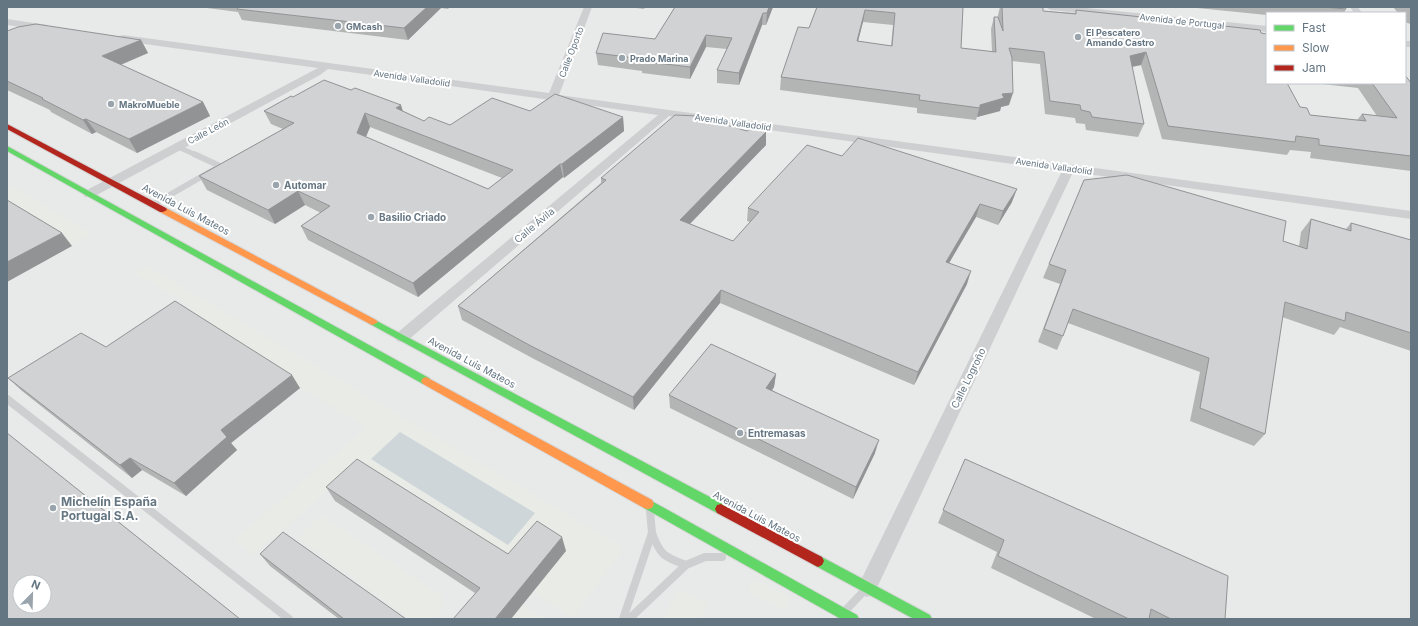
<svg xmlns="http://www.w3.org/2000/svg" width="1418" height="626" font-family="Inter,sans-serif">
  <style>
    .built { fill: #e8e9e9; fill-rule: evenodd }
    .green { fill: #e8ebe6 }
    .water { fill: #ced6d9 }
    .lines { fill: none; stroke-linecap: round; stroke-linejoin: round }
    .fast-casing { stroke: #d5d6d6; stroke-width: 2 }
    .slow-casing { stroke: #d5d6d6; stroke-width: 2 }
    .jam-casing { stroke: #d5d6d6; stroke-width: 2 }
    .lane-far2 { stroke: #cecfd0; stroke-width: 5 }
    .lane-far1 { stroke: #cecfd0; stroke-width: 6 }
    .lane { stroke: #cecfd0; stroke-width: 8 }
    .street { fill: #cecfd0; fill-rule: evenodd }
    .fast { fill: #63d668; fill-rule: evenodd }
    .slow { fill: #ff974d; fill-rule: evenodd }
    .jam { fill: #b3261e; fill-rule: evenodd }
    .wall { fill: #b3b5b5; fill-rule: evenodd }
    .shaded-wall { fill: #929394 }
    .building { fill: #d0d2d3; stroke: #929394; fill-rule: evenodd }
    .poi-dot { fill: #99a4ac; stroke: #fff; stroke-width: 1.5 }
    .labels { text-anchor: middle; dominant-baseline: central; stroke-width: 4; stroke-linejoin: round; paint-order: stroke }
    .far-street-label { font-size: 9px; fill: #657683; stroke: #fff }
    .far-poi-label { font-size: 9px; font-weight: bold; fill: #657683; stroke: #fff; text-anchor: start }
    .poi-label { font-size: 10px; font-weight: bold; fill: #657683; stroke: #fff; text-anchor: start }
    .street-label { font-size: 10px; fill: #657683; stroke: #fff }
    .near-poi-label { font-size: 12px; font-weight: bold; fill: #657683; stroke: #fff; text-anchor: start }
  </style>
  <rect width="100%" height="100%" fill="#f9f9f9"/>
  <!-- built -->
  <path class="built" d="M7 7H1411V619H7ZM1267 13H1405V83H1267ZM20 582H44V606H20Z"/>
  <!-- green -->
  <g class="green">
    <polygon points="7,183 92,234 72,246 7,206"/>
    <polygon points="147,266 624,548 573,618 533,592 565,551 513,569 355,466 253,556 235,539 366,428 184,315 194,308 135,273"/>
    <polygon points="322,515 442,596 441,614 433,619 410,619 298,538"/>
    <path d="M755 580 789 597C790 603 788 606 783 609L752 594 750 591 749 586Z"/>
    <polygon points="680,589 708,605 700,619 662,619"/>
    <polygon points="523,605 546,619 511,619"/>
  </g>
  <!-- water -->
  <polygon class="water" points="400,432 535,513 508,545 371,459"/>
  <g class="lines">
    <defs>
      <g id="fast">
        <polygon points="7,146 429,378 431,381 429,384 423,384 7,151"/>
        <polygon points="373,319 725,505 727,509 725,513 721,514 717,513 370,324 368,322"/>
        <polygon points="648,499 857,615 859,619 841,619 644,508 642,504 644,500"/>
        <polygon points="818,555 930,615 932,619 914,619 814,565 812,561 814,557"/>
      </g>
      <g id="slow">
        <polygon points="160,208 166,208 376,320 378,322 373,325 370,324 160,212 159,210"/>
        <polygon points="426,377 652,500 654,504 652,508 648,509 644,508 423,384 421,381 423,378"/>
      </g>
      <g id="jam">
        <polygon points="7,124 166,208 167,210 163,212 160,212 7,129"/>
        <polygon points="721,504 822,557 824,561 822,565 818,567 814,565 717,513 715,509 717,505"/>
      </g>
    </defs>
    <!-- fast casing -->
    <use href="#fast" class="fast-casing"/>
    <!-- slow casing -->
    <use href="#slow" class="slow-casing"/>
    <!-- jam casing -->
    <use href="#jam" class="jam-casing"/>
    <!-- lane-far2 -->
    <polyline class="lane-far2" points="178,147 196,155"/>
    <!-- lane-far1 -->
    <polyline class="lane-far1" points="154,204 220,166 194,154"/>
    <!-- lane -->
    <g class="lane">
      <polyline points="7,399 289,619"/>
      <path d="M652 533C660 555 664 557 686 565"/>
      <polyline points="623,619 652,533 650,511"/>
      <polyline points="629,619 686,565 705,557 722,557"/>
      <polyline points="840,619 843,613 863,592"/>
    </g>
    <!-- street -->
    <g class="street">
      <polygon points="584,7 592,7 559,95 1411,211 1411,219 1073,172 874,594 867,597 860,594 858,588 860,582 1062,171 669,116 407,341 402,342 397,341 395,337 397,333 658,115 328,69 320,75 93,197 85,197 83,194 85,191 318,68 123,41 120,40 118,38 120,36 123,35 549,93"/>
      <polygon points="1046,7 1076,7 1267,26 1267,32 1050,10"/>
      <polygon points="1350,7 1358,7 1362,13 1354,13"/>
      <polygon points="7,19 47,25 52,28 47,31 7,25"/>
      <rect x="1405" y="41" width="6" height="6"/>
    </g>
    <!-- fast -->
    <use href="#fast" class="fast"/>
    <!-- slow -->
    <use href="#slow" class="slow"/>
    <!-- jam -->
    <use href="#jam" class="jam"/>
  </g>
  <!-- wall -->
  <g class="wall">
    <polygon points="199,7 450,7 448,9 441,8 408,40 242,20 238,12"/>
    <polygon points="629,7 645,7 644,9"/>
    <polygon points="675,7 773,7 766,25 762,25 739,85 717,83 717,70 727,49 706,47 690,79 642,73 642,71 598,65 596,53 655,39"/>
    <path d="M817 7H963L961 48 992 52 991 29 994 17H998V15L1000 7H1043V11L1075 13 1076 10 1267 83 1310 115 1357 120 1362 114 1377 116 1358 88 1313 83H1411V171L1310 158 1311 152 1290 150 1287 155 1162 139 1141 65 1132 67 1144 124 1138 137 1086 130 1085 124 1076 123 1075 118 1045 114 1040 64 1012 61 1009 105 1001 107 1000 111 977 117 976 120 917 113V108L780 90 781 77 809 28ZM863 22 893 25 891 46 858 41Z"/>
    <polygon points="1197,7 1345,7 1346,9 1344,13 1267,13 1267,15 1197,8"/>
    <polygon points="1393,7 1411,7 1411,24 1407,23 1405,21 1405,13 1398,13"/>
    <polygon points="7,31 141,40 148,53 121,65 203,102 210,116 137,153 96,132 92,134 51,112 50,110 7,90"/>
    <path d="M293 97 403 111 424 121 450 125 530 111 623 117 624 131 564 178 563 177 418 297 308 240 301 226 321 213 305 205 275 224 207 190 199 176 283 129 271 124 264 111ZM370 127 502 178 488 189 366 137Z"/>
    <polygon points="747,131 766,132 766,145 690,224 733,241 750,222 747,221 748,208 842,156 1012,202 998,225 976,217 949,263 967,284 914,385 720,303 634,410 534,359 462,320 458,306 601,183 601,178"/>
    <polygon points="1084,180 1299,246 1301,232 1311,219 1346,229 1351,223 1411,240 1411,351 1340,327 1334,335 1282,317 1265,434 1254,446 1190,421 1200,372 1068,323 1063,336 1057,350 1038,342 1060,284 1043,278"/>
    <polygon points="106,347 300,388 231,443 237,450 186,496 142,470 132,478 22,391 8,378"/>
    <polygon points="776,374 774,387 772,390 875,453 853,499 670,408 669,395"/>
    <polygon points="965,459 1225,619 1096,619 991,568 997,552 938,523"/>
    <polygon points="326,487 508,554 566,551 475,593 335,501"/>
    <polygon points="260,554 406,619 339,619 270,566"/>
  </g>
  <!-- shaded-wall -->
  <g class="shaded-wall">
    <polygon points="427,7 441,7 441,8 408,40 404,28"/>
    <polygon points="769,7 773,7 766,25 767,13"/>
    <polygon points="865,10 863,22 855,53 857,41"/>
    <polygon points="763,13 762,25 739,85 739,73"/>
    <polygon points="706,35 706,47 690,79 690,67"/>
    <polygon points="141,40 148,53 110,69 102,56"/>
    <polygon points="1146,52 1141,65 1125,68 1130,56"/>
    <polygon points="1013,93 1009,105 1001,107 1000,111 977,117 980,105 1002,94"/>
    <polygon points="203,102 210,116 137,153 129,139"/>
    <polygon points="401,105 405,118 396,108"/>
    <polygon points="365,113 370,127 362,146 357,133"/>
    <polygon points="623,117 624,131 564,178 562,164"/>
    <polygon points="86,119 96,132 92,134 83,120"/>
    <polygon points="766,132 766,145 681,233 680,220"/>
    <polygon points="560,164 563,177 418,297 413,283"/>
    <polygon points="1017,189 1012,202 998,225 1003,211"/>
    <polygon points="298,191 305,205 275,224 268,210"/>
    <polygon points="980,204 976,217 942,275 946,262"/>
    <polygon points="62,233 72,246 7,282 7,262"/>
    <polygon points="971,271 967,284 914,385 918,372"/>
    <polygon points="721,290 720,303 634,410 633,397"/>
    <polygon points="776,374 774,387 765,401 766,388"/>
    <polygon points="292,375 300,388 231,443 237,450 186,496 174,483 221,430"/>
    <polygon points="879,440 875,453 853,499 856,487"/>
    <polygon points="130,458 142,470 132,478 120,465"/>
    <polygon points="562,537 566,551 511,619 495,619"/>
  </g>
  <!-- building -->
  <g class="building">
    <polygon points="239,7 427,7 404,28 237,9"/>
    <polygon points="675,7 769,7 767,13 763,13 739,73 717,70 732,38 706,35 690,67 641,61 643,59 596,53 603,33 655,39"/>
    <path d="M817 7H963L961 48 996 52 994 17H998L1003 31 1002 7H1043V11L1076 14V10L1188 22 1260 30 1261 33 1267 34V83H1287L1300 107 1307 108 1310 115 1366 121 1362 114 1397 118 1372 83H1405V75L1411 83V156L1319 145V139L1296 136 1295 142 1168 126 1146 52 1130 56 1144 124 1092 117 1090 112 1081 110 1080 105 1050 101 1044 52 1009 48 1012 58 1013 93 1002 94 1004 98 980 105V108L919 100 920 95 781 77 798 27 809 28ZM865 10 895 13 892 46 857 41Z"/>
    <polygon points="1324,7 1345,7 1346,9"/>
    <polygon points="36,24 141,40 102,56 203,102 129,139 86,119 83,120 42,99 43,98 7,81 7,31 18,27"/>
    <path d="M324 80 351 90 355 88 401 105 396 108 424 121 429 117 450 125 492 98 530 111 555 94 623 117 562 164H560L413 283 301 226 330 206 298 191 268 210 199 176 294 123 264 111 291 96 293 97ZM365 113 513 170 488 189 357 133Z"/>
    <polygon points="675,115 697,116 747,131 751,128 766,132 680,220 733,241 759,212 748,208 807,145 842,156 858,138 1017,189 1003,211 980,204 946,262 971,271 918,372 721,290 633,397 531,346 458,306 606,180 601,178"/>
    <polygon points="1127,175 1286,221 1283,241 1307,249 1311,219 1351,231 1351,223 1411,240 1411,333 1346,312 1345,321 1285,302 1265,434 1200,408 1209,358 1073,309 1063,336 1044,329 1066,270 1049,264 1084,180"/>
    <polygon points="7,200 62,233 7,262"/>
    <polygon points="175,301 292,375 221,430 227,437 174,483 130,458 120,465 8,378 81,333 106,347"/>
    <polygon points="711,344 776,374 766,388 879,440 856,487 669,395"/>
    <path d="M7 433 240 619H7ZM20 582H44V606H20Z"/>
    <polygon points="357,459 508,554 537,521 562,537 495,619 453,619 480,588 326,487"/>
    <polygon points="965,459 1228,576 1225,619 1171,619 1151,609 1149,619 1129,619 998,556 1004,540 943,510"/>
    <polygon points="283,532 406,619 344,619 260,554"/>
  </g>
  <!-- markers -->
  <g class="poi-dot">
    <circle cx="338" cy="26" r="4"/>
    <circle cx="1078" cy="37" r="4"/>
    <circle cx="622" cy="58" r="4"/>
    <circle cx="111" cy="104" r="4"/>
    <circle cx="276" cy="185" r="4"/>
    <circle cx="371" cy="217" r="4"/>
    <circle cx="740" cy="433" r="4"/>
    <circle cx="53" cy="508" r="4"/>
  </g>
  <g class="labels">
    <!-- far-street labels -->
    <g class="far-street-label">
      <text transform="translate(1182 21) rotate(6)">Avenida de Portugal</text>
      <text transform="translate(571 52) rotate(-69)">Calle Oporto</text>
      <text transform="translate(412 78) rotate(8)">Avenida Valladolid</text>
      <text transform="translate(733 122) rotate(8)">Avenida Valladolid</text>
      <text transform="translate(208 131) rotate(-28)">Calle León</text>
      <text transform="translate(1054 166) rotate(8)">Avenida Valladolid</text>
    </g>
    <!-- far-poi labels -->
    <g class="far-poi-label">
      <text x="346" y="26">GMcash</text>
      <text x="1086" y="32">El Pescatero<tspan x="1086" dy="10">Amando Castro</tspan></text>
      <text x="630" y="58">Prado Marina</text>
      <text x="119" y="104">MakroMueble</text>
    </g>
    <!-- poi labels -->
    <g class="poi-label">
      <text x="284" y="185">Automar</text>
      <text x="379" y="217">Basilio Criado</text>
      <text x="748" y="433">Entremasas</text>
    </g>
    <!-- street labels -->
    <g class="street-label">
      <text transform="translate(186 209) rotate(28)">Avenida Luis Mateos</text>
      <text transform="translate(534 225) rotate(-40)">Calle Ávila</text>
      <text transform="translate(472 362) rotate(28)">Avenida Luis Mateos</text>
      <text transform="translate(968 378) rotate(-64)">Calle Logroño</text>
      <text transform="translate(757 516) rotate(28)">Avenida Luis Mateos</text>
    </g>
    <!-- near-poi labels -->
    <g class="near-poi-label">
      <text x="61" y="501">Michelín España<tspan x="61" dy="14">Portugal S.A.</tspan></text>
    </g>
  </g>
  <!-- border -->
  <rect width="1418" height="626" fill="none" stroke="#657683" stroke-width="16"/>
  <!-- legend -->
  <rect x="1266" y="12" width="140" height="72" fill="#ffffff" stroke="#c1c8cd"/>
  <rect x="1274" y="25" width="20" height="6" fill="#63d668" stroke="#c1c8cd"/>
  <text x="1302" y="32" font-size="12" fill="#657683">Fast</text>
  <rect x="1274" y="45" width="20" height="6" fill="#ff974d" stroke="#c1c8cd"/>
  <text x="1302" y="52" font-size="12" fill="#657683">Slow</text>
  <rect x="1274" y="65" width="20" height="6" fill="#b3261e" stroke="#c1c8cd"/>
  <text x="1302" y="72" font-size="12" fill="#657683">Jam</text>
  <!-- north arrow -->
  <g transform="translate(32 594) rotate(23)"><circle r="19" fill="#ffffff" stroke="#c1c8cd"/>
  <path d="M0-3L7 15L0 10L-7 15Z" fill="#99a4ac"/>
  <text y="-6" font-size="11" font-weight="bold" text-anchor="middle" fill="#657683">N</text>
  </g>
</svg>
